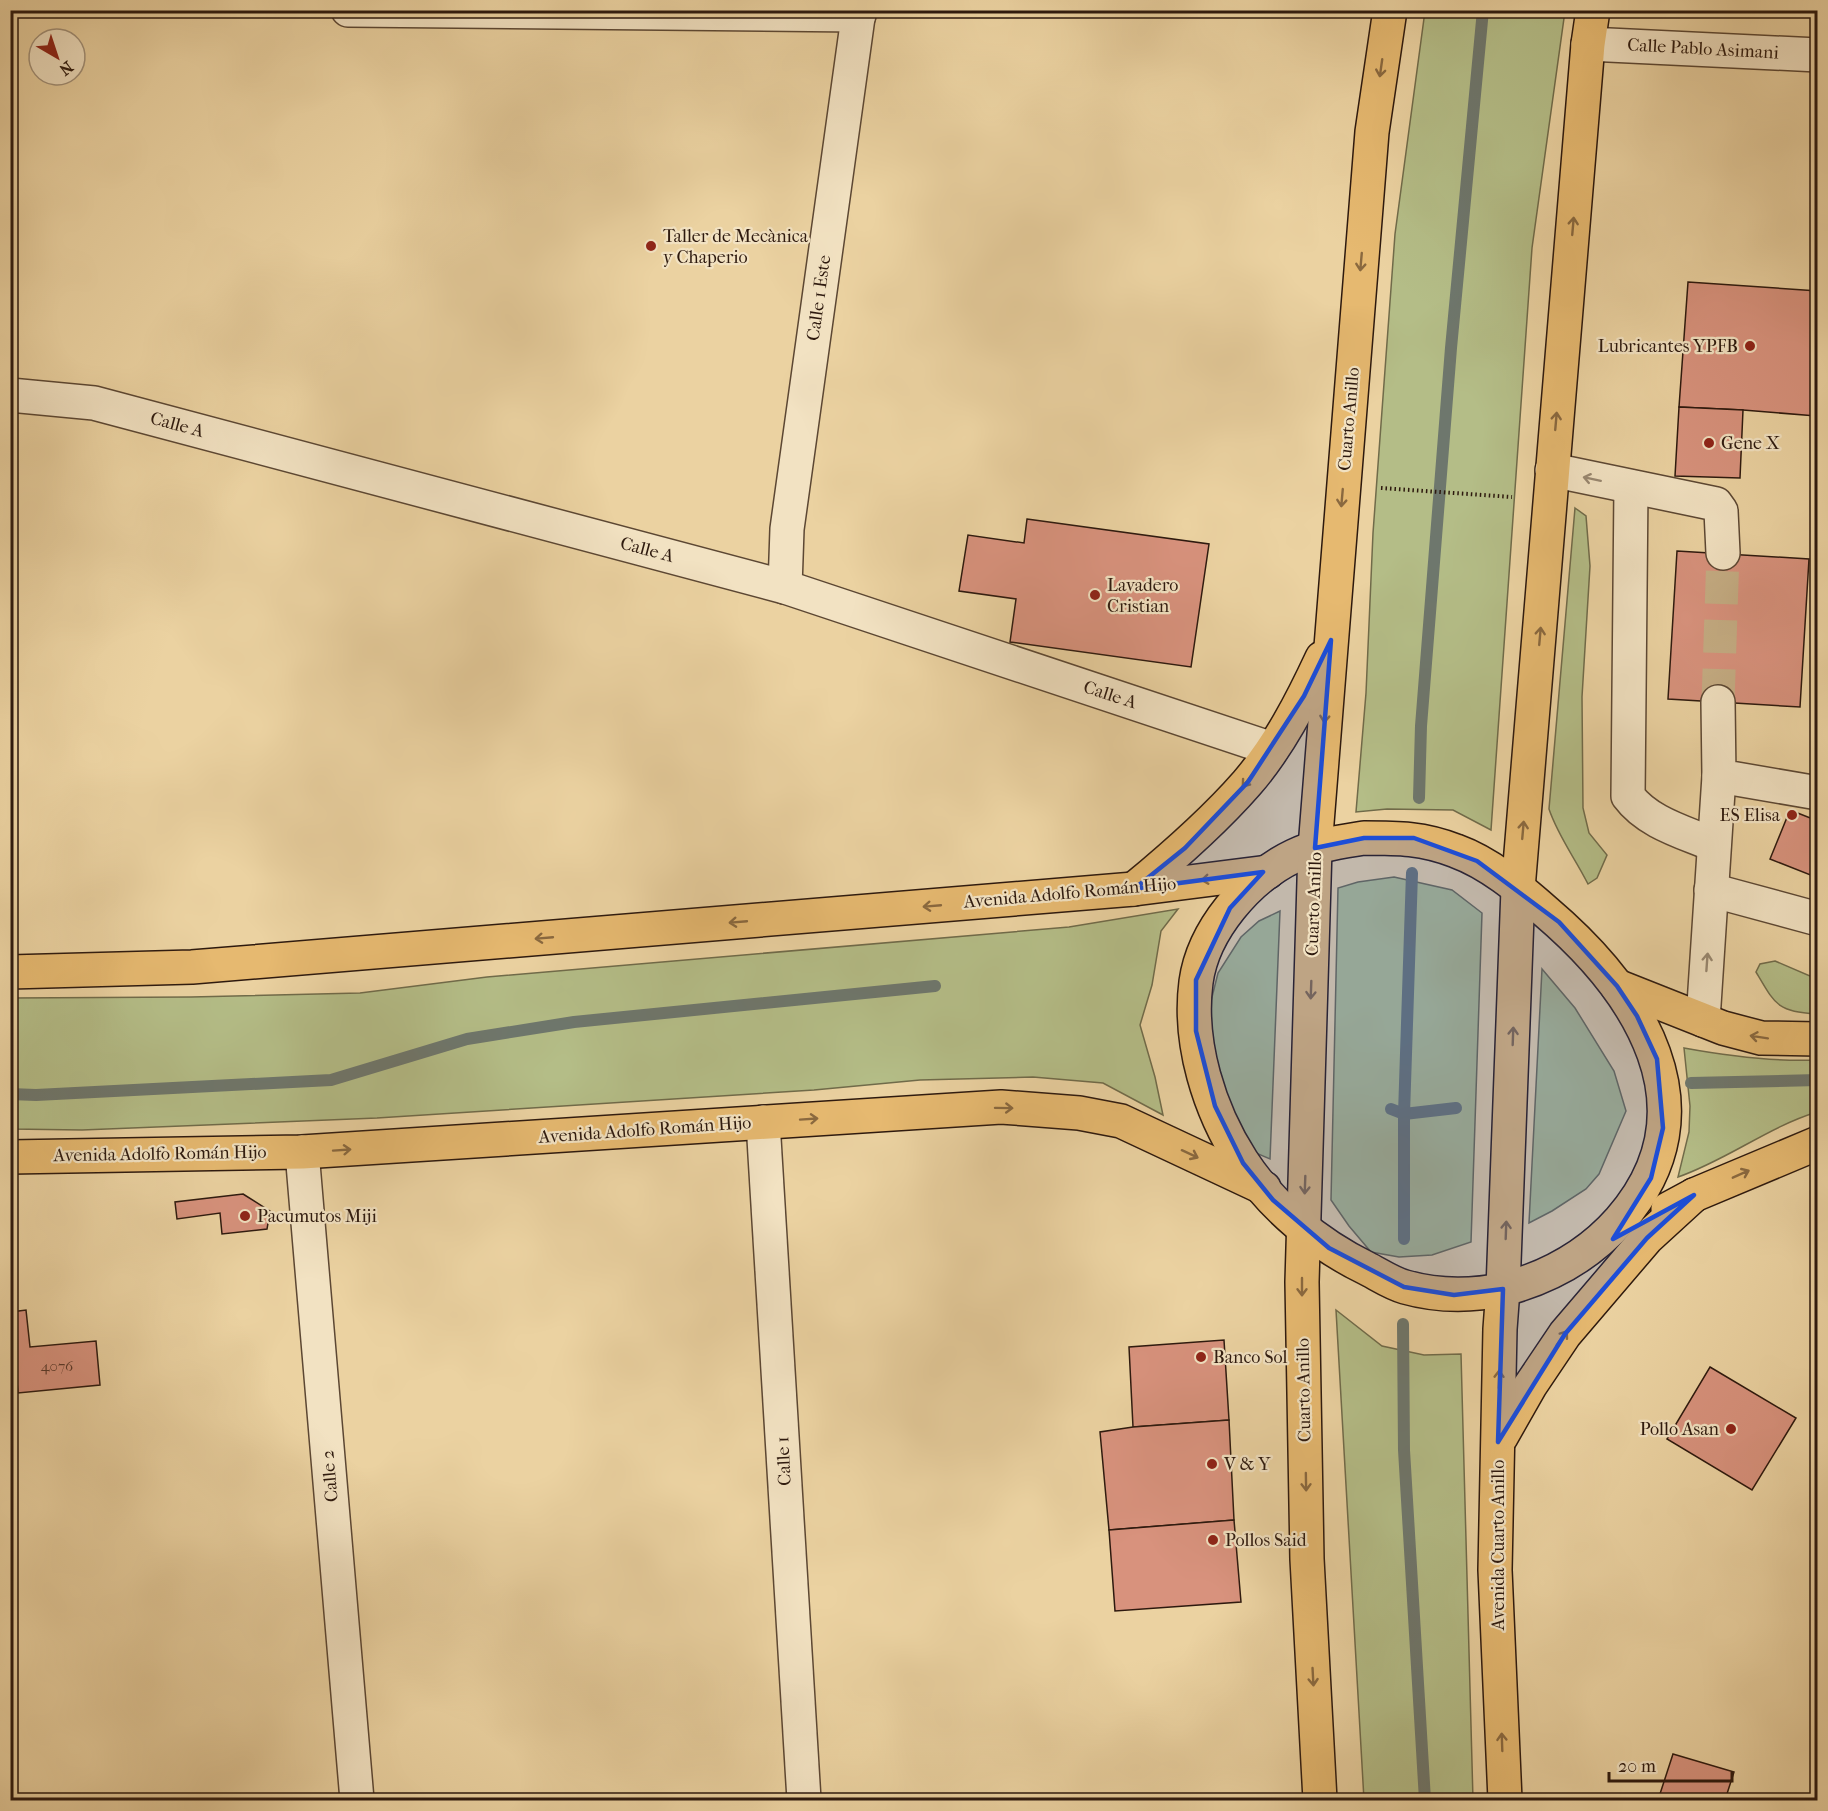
<svg xmlns="http://www.w3.org/2000/svg" width="1828" height="1811" font-family="'IM FELL French Canon',serif">
  <style>
    .green { fill: #b4bd87; stroke: #706b4a; stroke-width: 1.5 }
    .lines { fill: none; stroke-linecap: round; stroke-linejoin: round }
    .stream { stroke: #6e776d; stroke-width: 12 }
    .building { fill: #d8927d; stroke: #2d190e; stroke-width: 1.5 }
    .minor-tunnel { stroke: #c5ad84; stroke-width: 33; stroke-dasharray: 33 16; stroke-linecap: butt }
    .minor-casing { stroke: #5c4733; stroke-width: 36 }
    .major-casing { stroke: #2d190e; stroke-width: 36 }
    .highway-casing { stroke: #2d190e; stroke-width: 36 }
    .path { stroke: #2d190e; stroke-width: 4; stroke-dasharray: 1.5 3; stroke-linecap: butt }
    .minor { stroke: #f2e2c2; stroke-width: 33 }
    .major { stroke: #e6b970; stroke-width: 33 }
    .highway { stroke: #e6b970; stroke-width: 33 }
    .oneway { stroke: #8a693f }
    .oneway2 { stroke: #998871 }
    .marked { fill: #1d4ed8; fill-opacity: 0.2; stroke: #1d4ed8; stroke-width: 4.5; stroke-linejoin: round }
    .poi-dot { fill: #8f2418; stroke: #f2e2c2; stroke-width: 2 }
    .labels { text-anchor: middle; dominant-baseline: central; stroke-width: 4.5; stroke-linejoin: round; paint-order: stroke }
    .number-label { font-size: 15px; fill: #58372a }
    .street-label { font-size: 18px; fill: #2d190e; stroke: #f2e2c2 }
    .poi-label { font-size: 18px; fill: #2d190e; stroke: #f2e2c2; text-anchor: start }
  </style>
  <rect width="100%" height="100%" fill="#ebd2a1"/>
  <filter id="stains"><feTurbulence type="fractalNoise" baseFrequency=".00333" numOctaves="4"/><feColorMatrix values="0 0 0 0 .2 0 0 0 0 .09 0 0 0 0 .02 0 0 0 .5 -.17"/></filter>
  <radialGradient id="worn" r=".72"><stop offset=".6" stop-color="#630" stop-opacity="0"/><stop offset="1" stop-color="#630" stop-opacity=".3"/></radialGradient>
  <!-- green -->
  <g class="green">
    <polygon points="1425,11 1565,11 1532,248 1491,830 1453,810 1387,809 1356,812 1366,693 1373,533 1395,234"/>
    <path d="M1575 508 1586 516 1590 566 1582 697 1583 808 1589 833 1607 855 1597 878 1588 884C1575 858 1558 836 1549 809Z"/>
    <polygon points="1394,877 1452,890 1482,913 1471,1242 1432,1255 1399,1257 1371,1252 1349,1226 1331,1200 1338,888 1358,882"/>
    <polygon points="1178,909 1161,931 1152,985 1140,1025 1155,1077 1163,1115 1103,1083 1033,1077 920,1080 814,1090 377,1118 82,1130 11,1129 11,998 191,997 360,993 487,977 1069,927"/>
    <polygon points="1280,911 1270,1159 1251,1151 1235,1126 1211,1039 1210,1005 1218,973 1241,937 1259,921"/>
    <path d="M1775 961 1817 979V1014C1777 1011 1776 1006 1756 972L1760 964Z"/>
    <polygon points="1542,969 1575,1008 1614,1071 1626,1111 1599,1174 1586,1189 1552,1211 1529,1223"/>
    <path d="M1684 1048C1728 1056 1773 1062 1817 1060V1112C1768 1127 1727 1160 1678 1177L1689 1132 1690 1106Z"/>
    <polygon points="1336,1310 1382,1346 1424,1355 1461,1354 1473,1800 1364,1800"/>
  </g>
  <g class="lines">
    <!-- stream -->
    <g class="stream">
      <polyline points="1419,798 1421,726 1451,348 1483,10"/>
      <polyline points="1691,1083 1818,1080"/>
      <polyline points="10,1094 36,1095 331,1080 467,1039 574,1022 935,986"/>
      <polyline points="1391,1109 1404,1114 1456,1108"/>
      <polyline points="1404,1239 1404,1114 1412,873"/>
      <polyline points="1403,1324 1404,1450 1425,1800"/>
    </g>
  </g>
  <!-- building -->
  <g class="building">
    <polygon points="1688,282 1818,291 1816,416 1743,410 1679,407"/>
    <polygon points="1679,407 1743,410 1740,478 1675,476"/>
    <polygon points="1027,519 1209,544 1191,667 1010,642 1016,599 959,591 968,535 1024,543"/>
    <polygon points="1677,551 1809,559 1800,707 1668,699"/>
    <polygon points="1790,810 1818,821 1818,878 1770,859"/>
    <polygon points="243,1194 270,1211 267,1229 222,1234 220,1213 177,1219 175,1202"/>
    <polygon points="26,1310 30,1347 96,1341 100,1385 18,1393 11,1312"/>
    <polygon points="1224,1340 1229,1420 1133,1427 1129,1347"/>
    <polygon points="1710,1367 1796,1418 1752,1490 1667,1439"/>
    <polygon points="1229,1420 1234,1520 1109,1530 1100,1432 1133,1427"/>
    <polygon points="1234,1520 1241,1602 1115,1611 1109,1530"/>
    <polygon points="1673,1754 1734,1772 1725,1800 1658,1800"/>
  </g>
  <g class="lines">
    <!-- minor-tunnel -->
    <polyline class="minor-tunnel" points="1718,702 1723,553"/>
    <defs>
      <g id="minor">
        <polyline points="348,10 859,15"/>
        <polyline points="1588,44 1818,55"/>
        <polyline points="10,395 94,403 785,587 1272,749"/>
        <polyline points="1552,470 1716,504 1721,511 1723,553"/>
        <path d="M1631 487 1628 796C1648 823 1684 832 1714 845"/>
        <polyline points="785,587 787,529 859,10"/>
        <polyline points="1718,702 1719,776 1818,793"/>
        <polyline points="1711,890 1818,919"/>
        <polyline points="1703,1020 1719,776"/>
        <polyline points="763,1122 804,1800"/>
        <polyline points="302,1152 357,1800"/>
      </g>
      <g id="major">
        <polyline points="10,972 192,967 1134,889 1268,872"/>
        <polyline points="1617,986 1723,1028 1761,1038 1818,1039"/>
        <polyline points="10,1157 302,1152 1001,1107 1079,1113 1121,1121 1264,1188"/>
        <polyline points="1668,1209 1694,1195 1818,1143"/>
      </g>
      <g id="highway">
        <path d="M1364 838C1398 838 1423 838 1456 851 1489 863 1519 888 1545 911 1638 990 1717 1109 1620 1220 1590 1254 1549 1277 1505 1289 1473 1296 1437 1296 1405 1287 1391 1283 1378 1274 1366 1268 1317 1244 1272 1207 1242 1161 1209 1110 1188 1043 1196 982 1203 930 1248 878 1294 856 1316 845 1340 842 1364 838Z"/>
        <path d="M1134 889C1174 856 1213 822 1247 783 1279 746 1302 701 1322 658"/>
        <polyline points="1501,1437 1530,1386 1565,1334 1647,1238 1694,1195"/>
        <polyline points="1320,1800 1307,1559 1302,1282 1315,848 1372,132 1390,10"/>
        <polyline points="1505,1800 1495,1570 1500,1329 1503,1289 1518,889 1588,44 1593,10"/>
      </g>
    </defs>
    <!-- minor casing -->
    <use href="#minor" class="minor-casing"/>
    <!-- major casing -->
    <use href="#major" class="major-casing"/>
    <!-- highway casing -->
    <use href="#highway" class="highway-casing"/>
    <!-- path -->
    <polyline class="path" points="1381,488 1512,497"/>
    <!-- minor -->
    <use href="#minor" class="minor"/>
    <!-- major -->
    <use href="#major" class="major"/>
    <!-- highway -->
    <use href="#highway" class="highway"/>
  </g>
  <!-- one-way arrows -->
  <defs><path id="oneway-shaft" d="M-6 0H5M1.5-3L5.5 0L1.5 3" fill="none" stroke-width="1.6" stroke-linecap="round" stroke-linejoin="round" transform="scale(1.5)"/></defs>
  <g class="oneway">
    <use href="#oneway-shaft" transform="translate(1381 68) rotate(98)"/>
    <use href="#oneway-shaft" transform="translate(1573 226) rotate(-85)"/>
    <use href="#oneway-shaft" transform="translate(1361 262) rotate(95)"/>
    <use href="#oneway-shaft" transform="translate(1556 421) rotate(-85)"/>
    <use href="#oneway-shaft" transform="translate(1342 498) rotate(95)"/>
    <use href="#oneway-shaft" transform="translate(1540 636) rotate(-85)"/>
    <use href="#oneway-shaft" transform="translate(1325 714) rotate(95)"/>
    <use href="#oneway-shaft" transform="translate(1248 780) rotate(129)"/>
    <use href="#oneway-shaft" transform="translate(1523 830) rotate(-85)"/>
    <use href="#oneway-shaft" transform="translate(1210 879) rotate(173)"/>
    <use href="#oneway-shaft" transform="translate(932 906) rotate(175)"/>
    <use href="#oneway-shaft" transform="translate(738 922) rotate(175)"/>
    <use href="#oneway-shaft" transform="translate(544 938) rotate(175)"/>
    <use href="#oneway-shaft" transform="translate(1311 990) rotate(92)"/>
    <use href="#oneway-shaft" transform="translate(1513 1036) rotate(-88)"/>
    <use href="#oneway-shaft" transform="translate(1759 1037) rotate(-171)"/>
    <use href="#oneway-shaft" transform="translate(1004 1108) rotate(1)"/>
    <use href="#oneway-shaft" transform="translate(809 1119) rotate(-4)"/>
    <use href="#oneway-shaft" transform="translate(342 1150) rotate(-4)"/>
    <use href="#oneway-shaft" transform="translate(1190 1154) rotate(25)"/>
    <use href="#oneway-shaft" transform="translate(1741 1174) rotate(-24)"/>
    <use href="#oneway-shaft" transform="translate(1305 1185) rotate(92)"/>
    <use href="#oneway-shaft" transform="translate(1506 1230) rotate(-88)"/>
    <use href="#oneway-shaft" transform="translate(1302 1287) rotate(90)"/>
    <use href="#oneway-shaft" transform="translate(1562 1338) rotate(-54)"/>
    <use href="#oneway-shaft" transform="translate(1499 1379) rotate(-89)"/>
    <use href="#oneway-shaft" transform="translate(1306 1482) rotate(89)"/>
    <use href="#oneway-shaft" transform="translate(1313 1677) rotate(87)"/>
    <use href="#oneway-shaft" transform="translate(1502 1742) rotate(-92)"/>
  </g>
  <g class="oneway2">
    <use href="#oneway-shaft" transform="translate(1592 479) rotate(-168)"/>
    <use href="#oneway-shaft" transform="translate(1707 962) rotate(-86)"/>
  </g>
  <!-- marked area -->
  <path class="marked" d="M1331 640 1315 848 1364 838H1414L1477 861 1559 922 1617 986 1637 1016 1657 1059 1663 1128 1651 1178 1613 1239 1694 1195 1647 1238 1565 1334 1498 1442 1503 1289 1454 1295 1404 1287 1329 1248 1273 1200 1243 1163 1215 1106 1196 1031V980L1230 908 1263 872 1134 889 1185 848 1248 782 1304 696Z"/>
  <!-- markers -->
  <g class="poi-dot">
    <circle cx="651" cy="246" r="6"/>
    <circle cx="1750" cy="346" r="6"/>
    <circle cx="1709" cy="443" r="6"/>
    <circle cx="1095" cy="595" r="6"/>
    <circle cx="1792" cy="815" r="6"/>
    <circle cx="245" cy="1216" r="6"/>
    <circle cx="1201" cy="1357" r="6"/>
    <circle cx="1731" cy="1429" r="6"/>
    <circle cx="1212" cy="1464" r="6"/>
    <circle cx="1213" cy="1540" r="6"/>
  </g>
  <g class="labels">
    <!-- number labels -->
    <g class="number-label">
      <text x="57" y="1366">4076</text>
    </g>
    <!-- street labels -->
    <g class="street-label">
      <text transform="translate(1703 49) rotate(3)">Calle Pablo Asimani</text>
      <text transform="translate(819 298) rotate(-82)">Calle 1 Este</text>
      <text transform="translate(1349 419) rotate(-85)">Cuarto Anillo</text>
      <text transform="translate(177 425) rotate(15)">Calle A</text>
      <text transform="translate(647 550) rotate(15)">Calle A</text>
      <text transform="translate(1110 695) rotate(18)">Calle A</text>
      <text transform="translate(1070 893) rotate(-5)">Avenida Adolfo Román Hijo</text>
      <text transform="translate(1314 904) rotate(-88)">Cuarto Anillo</text>
      <text transform="translate(645 1130) rotate(-4)">Avenida Adolfo Román Hijo</text>
      <text transform="translate(160 1154) rotate(-1)">Avenida Adolfo Román Hijo</text>
      <text transform="translate(1304 1390) rotate(-91)">Cuarto Anillo</text>
      <text transform="translate(784 1461) rotate(-93)">Calle 1</text>
      <text transform="translate(330 1476) rotate(-95)">Calle 2</text>
      <text transform="translate(1498 1545) rotate(-90)">Avenida Cuarto Anillo</text>
    </g>
    <!-- poi labels -->
    <g class="poi-label">
      <text x="663" y="236">Taller de Mecànica<tspan x="663" dy="21">y Chaperio</tspan></text>
      <text x="1738" y="346" text-anchor="end">Lubricantes YPFB</text>
      <text x="1721" y="443">Gene X</text>
      <text x="1107" y="585">Lavadero<tspan x="1107" dy="21">Cristian</tspan></text>
      <text x="1780" y="815" text-anchor="end">ES Elisa</text>
      <text x="257" y="1216">Pacumutos Miji</text>
      <text x="1213" y="1357">Banco Sol</text>
      <text x="1719" y="1429" text-anchor="end">Pollo Asan</text>
      <text x="1224" y="1464">V &amp; Y</text>
      <text x="1225" y="1540">Pollos Said</text>
    </g>
  </g>
  <!-- margin -->
  <rect width="1828" height="1811" fill="none" stroke="#ebd2a1" stroke-width="36"/>
  <rect x="12" y="12" width="1804" height="1787" fill="none" stroke="#2d190e" stroke-width="3"/>
  <rect x="18" y="18" width="1792" height="1775" fill="none" stroke="#2d190e" stroke-width="1.5"/>
  <!-- north arrow -->
  <g transform="translate(57 57) rotate(141)"><circle r="28" fill="#f2e2c2" stroke="#a3927a" stroke-width="1.5"/>
  <path d="M0-4.5L10 22L0 15L-10 22Z" fill="#8f2418"/>
  <text y="-9" font-size="16" font-weight="bold" text-anchor="middle" fill="#2d190e">N</text>
  </g>
  <!-- scale -->
  <path d="M1609 1772v9h123v-9" fill="none" stroke="#2d190e" stroke-width="3"/>
  <text x="1618" y="1772" font-size="18" fill="#2d190e" stroke="#f2e2c2" stroke-width="4.5" paint-order="stroke">20 m</text>
  <rect width="100%" height="100%" filter="url(#stains)"/>
  <rect width="100%" height="100%" fill="url(#worn)"/>
</svg>
